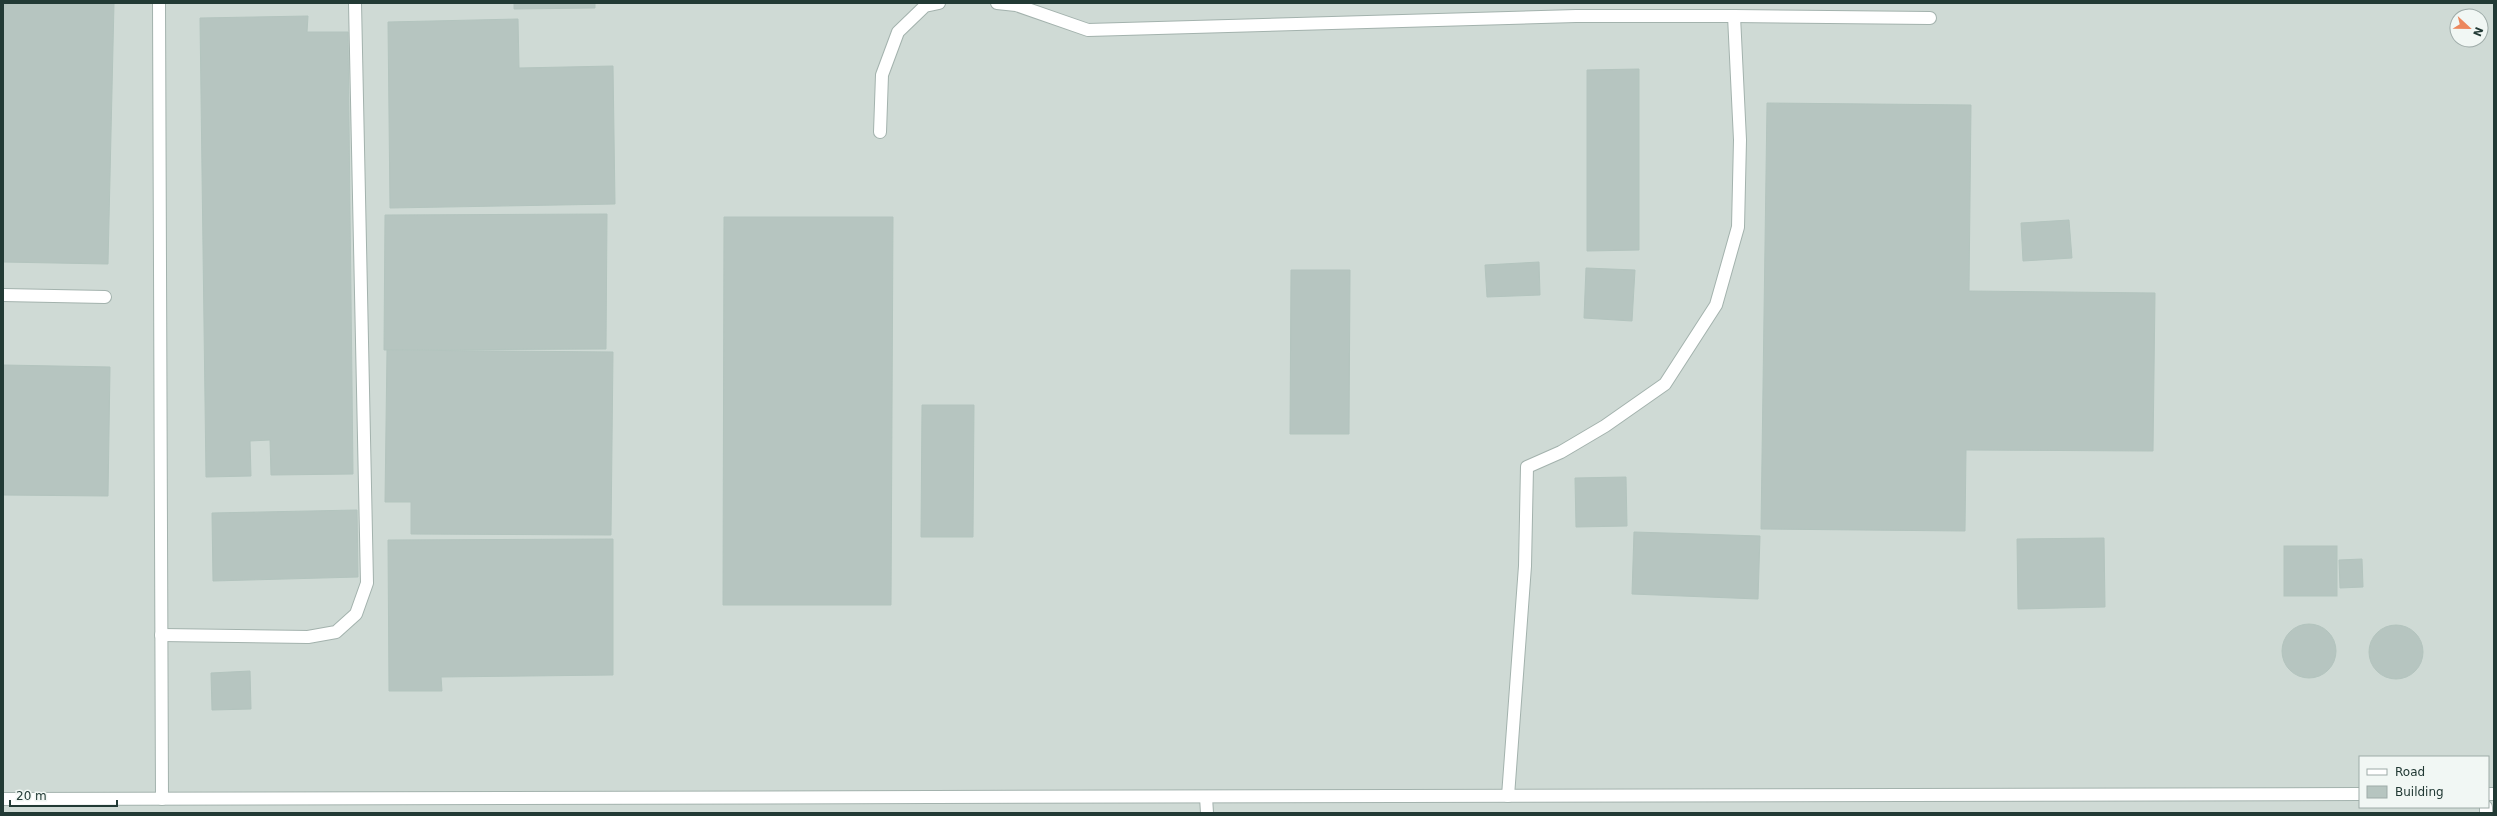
<svg xmlns="http://www.w3.org/2000/svg" width="2497" height="816" font-family="'DejaVu Sans',sans-serif">
  <style>
    .built { fill: #cfdad5; fill-rule: evenodd }
    .building { fill: #b6c5c0; stroke: #b3c4be }
    .lines { fill: none; stroke-linecap: round; stroke-linejoin: round }
    .service-casing { stroke: #a3b2ad; stroke-width: 14 }
    .minor-casing { stroke: #a3b2ad; stroke-width: 14 }
    .tertiary-casing { stroke: #a3b2ad; stroke-width: 14 }
    .service { stroke: #fff; stroke-width: 12 }
    .minor { stroke: #fff; stroke-width: 12 }
    .tertiary { stroke: #fff; stroke-width: 12 }
  </style>
  <rect width="100%" height="100%" fill="#e0ebe6"/>
  <!-- built -->
  <path class="built" d="M3 3H2494V813H3ZM2457 16H2481V40H2457ZM2360 757H2488V807H2360Z"/>
  <!-- building -->
  <g class="building">
    <polygon points="3,3 114,3 108,264 3,262"/>
    <polygon points="514,3 595,3 595,8 514,9"/>
    <polygon points="308,16 307,32 348,32 353,474 271,475 270,440 250,441 251,476 206,477 200,18"/>
    <polygon points="518,19 519,68 613,66 615,204 390,208 388,22"/>
    <polygon points="1639,69 1639,250 1587,251 1587,70"/>
    <polygon points="1767,103 1971,105 1969,291 2155,293 2153,451 1966,450 1965,531 1761,529"/>
    <polygon points="607,214 606,349 384,350 385,215"/>
    <polygon points="724,217 893,217 891,605 723,605"/>
    <polygon points="2069,220 2072,258 2023,261 2021,223"/>
    <polygon points="1539,262 1540,295 1487,297 1485,265"/>
    <polygon points="1586,268 1635,270 1632,321 1584,318"/>
    <polygon points="1291,270 1350,270 1349,434 1290,434"/>
    <polygon points="387,350 613,352 611,535 411,534 411,502 385,502"/>
    <polygon points="3,365 110,367 108,496 3,495"/>
    <polygon points="922,405 974,405 973,537 921,537"/>
    <polygon points="1626,477 1627,526 1576,527 1575,478"/>
    <polygon points="357,510 358,577 213,581 212,513"/>
    <polygon points="1634,532 1760,536 1758,599 1632,594"/>
    <polygon points="2104,538 2105,607 2018,609 2017,539"/>
    <polygon points="613,539 613,675 441,677 442,691 389,691 388,540"/>
    <rect x="2284" y="546" width="53" height="50"/>
    <polygon points="2362,559 2363,587 2340,588 2339,560"/>
    <circle cx="2309" cy="651" r="27"/>
    <circle cx="2396" cy="652" r="27"/>
    <polygon points="250,671 251,709 212,710 211,673"/>
  </g>
  <g class="lines">
    <defs>
      <g id="service">
        <polyline points="159,3 162,799"/>
        <polyline points="997,3 1016,5 1088,30 1576,16 1734,16 1740,140 1738,227 1716,305 1665,384 1605,426 1561,452 1527,467 1525,566 1508,796"/>
        <polyline points="1734,16 1930,18"/>
        <polyline points="880,132 882,75 898,32 925,6 939,3"/>
        <polyline points="3,295 105,297"/>
        <polyline points="161,635 308,637 336,632 356,614 367,583 355,3"/>
        <polyline points="1206,797 1207,813"/>
      </g>
      <polyline id="minor" points="2486,807 2486,813"/>
      <g id="tertiary">
        <polyline points="2488,794 2494,794"/>
        <polyline points="3,799 2360,794"/>
      </g>
    </defs>
    <!-- service casing -->
    <use href="#service" class="service-casing"/>
    <!-- minor casing -->
    <use href="#minor" class="minor-casing"/>
    <!-- tertiary casing -->
    <use href="#tertiary" class="tertiary-casing"/>
    <!-- service -->
    <use href="#service" class="service"/>
    <!-- minor -->
    <use href="#minor" class="minor"/>
    <!-- tertiary -->
    <use href="#tertiary" class="tertiary"/>
  </g>
  <!-- border -->
  <rect width="2497" height="816" fill="none" stroke="#223a35" stroke-width="8"/>
  <!-- legend -->
  <rect x="2359" y="756" width="130" height="52" fill="#f1f7f4" stroke="#9eaba8"/>
  <rect x="2367" y="769" width="20" height="6" fill="#ffffff" stroke="#9eaba8"/>
  <text x="2395" y="776" font-size="12" fill="#223a35">Road</text>
  <rect x="2367" y="786" width="20" height="12" fill="#b6c5c0" stroke="#9eaba8"/>
  <text x="2395" y="796" font-size="12" fill="#223a35">Building</text>
  <!-- north arrow -->
  <g transform="translate(2469 28) rotate(112)"><circle r="19" fill="#f1f7f4" stroke="#9eaba8"/>
  <path d="M0-3L7 15L0 10L-7 15Z" fill="#ec875d"/>
  <text y="-6" font-size="11" font-weight="bold" text-anchor="middle" fill="#223a35">N</text>
  </g>
  <!-- scale -->
  <path d="M10 800v6h107v-6" fill="none" stroke="#223a35" stroke-width="2"/>
  <text x="16" y="800" font-size="12" fill="#223a35" stroke="#f1f7f4" stroke-width="3" paint-order="stroke">20 m</text>
</svg>
